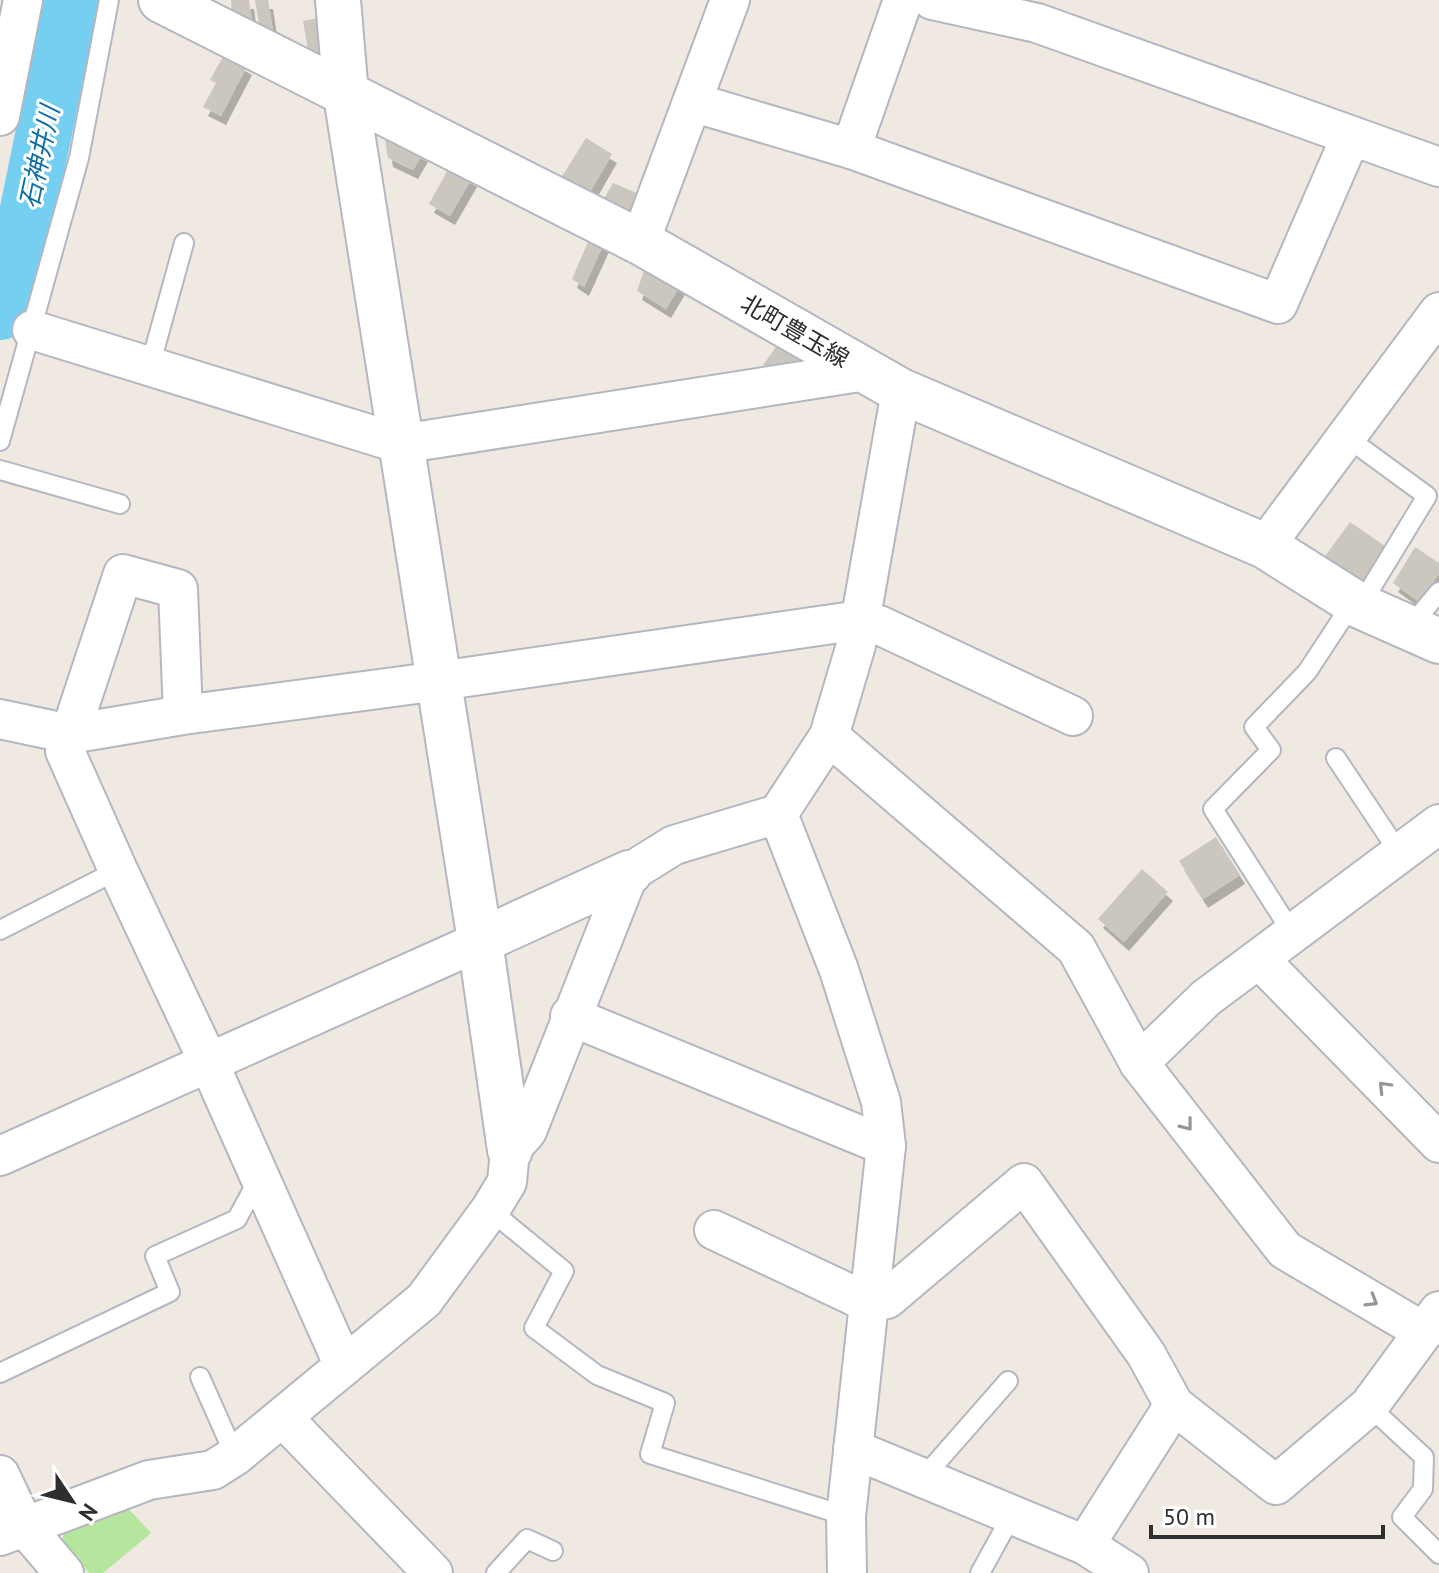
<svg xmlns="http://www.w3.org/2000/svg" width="1439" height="1573" font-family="'PT Sans','Noto Sans JP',sans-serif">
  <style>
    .green { fill: #b6e59e }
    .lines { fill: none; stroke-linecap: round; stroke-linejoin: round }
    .river { stroke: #75cff0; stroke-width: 56 }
    .building { fill: #cbc7bf; filter: url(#shadow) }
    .service-casing { stroke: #b4b7c1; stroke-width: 22 }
    .minor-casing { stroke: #b4b7c1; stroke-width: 42 }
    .tertiary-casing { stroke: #b4b7c1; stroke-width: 48 }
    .secondary-casing { stroke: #b4b7c1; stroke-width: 48 }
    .service { stroke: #fff; stroke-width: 18 }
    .minor { stroke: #fff; stroke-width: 38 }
    .tertiary { stroke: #fff; stroke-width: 44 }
    .secondary { stroke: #fff; stroke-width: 44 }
    .oneway { stroke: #969696 }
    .labels { text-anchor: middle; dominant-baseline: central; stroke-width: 6; stroke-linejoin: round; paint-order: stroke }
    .street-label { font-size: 24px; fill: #2e2e2e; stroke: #fff }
    .water-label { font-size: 26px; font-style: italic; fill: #0d6fa3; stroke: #fff }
  </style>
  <defs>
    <filter id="shadow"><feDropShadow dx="5" dy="9" stdDeviation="0" flood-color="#0004"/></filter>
  </defs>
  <rect width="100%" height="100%" fill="#efe9e1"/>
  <!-- green -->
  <polygon class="green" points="125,1505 151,1533 103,1573 89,1573 62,1539 67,1527"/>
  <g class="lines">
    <!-- river -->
    <polyline class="river" points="0,312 25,224 71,0"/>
  </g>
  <!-- building -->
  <g class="building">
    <polygon points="231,0 249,0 252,21 232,13"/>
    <polygon points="255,0 268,0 273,32 259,24"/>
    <polygon points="318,18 323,58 308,50 303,21"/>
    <polygon points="225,53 247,66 221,116 203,107 216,83 210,80"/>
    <polygon points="384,133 423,153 413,170 388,158"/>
    <polygon points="586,138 612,154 589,194 561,178"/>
    <polygon points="450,166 472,178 450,216 429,204"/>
    <polygon points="613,183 639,194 627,220 601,204"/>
    <polygon points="591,235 604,243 584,287 572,279"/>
    <polygon points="647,262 681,284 666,309 637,291"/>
    <polygon points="781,340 831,368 767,368 763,365"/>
    <polygon points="1350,522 1385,546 1363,579 1350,572 1347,576 1323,559"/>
    <polygon points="1415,547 1439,563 1439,574 1418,601 1393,583"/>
    <polygon points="1216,837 1240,875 1203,899 1179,861"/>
    <polygon points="1142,869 1168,892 1124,942 1098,919"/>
  </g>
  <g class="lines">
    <defs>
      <g id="service">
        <polyline points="150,366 184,243"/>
        <polyline points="1345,436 1427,496 1360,606"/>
        <polyline points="0,441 79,158 109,0"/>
        <polyline points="0,470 120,504"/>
        <polyline points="1409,628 1439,592"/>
        <polyline points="1336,758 1400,854"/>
        <polyline points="0,930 118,870"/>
        <polyline points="1293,934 1213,809 1271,750 1254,727 1307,672 1353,602"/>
        <polyline points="490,1210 564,1271 534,1328 597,1375 665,1403 650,1454 846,1516"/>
        <polyline points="0,1373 170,1292 155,1256 237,1219 259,1178"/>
        <polyline points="200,1377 235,1456"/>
        <polyline points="1369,1406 1424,1457 1423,1489 1402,1517 1439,1554"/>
        <polyline points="923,1478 1008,1381"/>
        <polyline points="496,1573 527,1539 553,1551"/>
        <polyline points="980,1573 1012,1515"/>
      </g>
      <g id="minor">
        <polyline points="932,0 1037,23 1439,167"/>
        <polyline points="692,102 851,149 1278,304 1351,136"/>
        <polyline points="0,116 23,0"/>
        <polyline points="851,149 903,0"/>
        <polyline points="640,242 730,0"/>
        <polyline points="32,330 401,444 866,371"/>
        <polyline points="1265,546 1439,312"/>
        <polyline points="183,715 178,589 123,574 70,734 183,715 439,681 860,620 879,625 1073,716"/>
        <polyline points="0,719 70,734 65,751 118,870 208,1061 344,1366"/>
        <polyline points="829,736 1076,948 1139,1063 1285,1250 1424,1332"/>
        <polyline points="778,814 839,970 881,1102 886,1146 846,1516 847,1573"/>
        <polyline points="1259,959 1439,1143"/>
        <polyline points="570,1016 886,1146"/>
        <polyline points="1139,1063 1206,998 1439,824"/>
        <polyline points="0,1156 480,941"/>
        <polyline points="714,1230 869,1303 887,1299 1024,1183 1146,1354 1174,1405 1276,1485 1369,1406 1439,1311"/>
        <polyline points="283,1418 433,1573"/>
        <polyline points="853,1449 1085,1545 1129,1573"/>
        <polyline points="0,1475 24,1526 64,1573"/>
        <polyline points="0,1536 149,1480 213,1470 235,1456 424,1300 490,1210 507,1182 510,1150 527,1131 629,873 674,845 778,814 829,736 856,645 901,391"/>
        <polyline points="1085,1545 1174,1405"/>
      </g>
      <g id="tertiary">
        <polyline points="338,0 346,95 480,941 510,1150"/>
        <polyline points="480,941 629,873"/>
      </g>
      <polyline id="secondary" points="161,0 640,242 901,391 1265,546 1360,606 1439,641"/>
    </defs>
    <!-- service casing -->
    <use href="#service" class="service-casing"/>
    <!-- minor casing -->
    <use href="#minor" class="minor-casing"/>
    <!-- tertiary casing -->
    <use href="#tertiary" class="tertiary-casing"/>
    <!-- secondary casing -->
    <use href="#secondary" class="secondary-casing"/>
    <!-- service -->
    <use href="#service" class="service"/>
    <!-- minor -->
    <use href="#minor" class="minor"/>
    <!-- tertiary -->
    <use href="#tertiary" class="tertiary"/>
    <!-- secondary -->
    <use href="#secondary" class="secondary"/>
  </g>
  <!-- one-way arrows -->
  <defs><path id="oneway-chevron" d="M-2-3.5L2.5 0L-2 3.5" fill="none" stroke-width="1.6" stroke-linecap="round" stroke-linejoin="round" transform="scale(2)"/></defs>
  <g class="oneway">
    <use href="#oneway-chevron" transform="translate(1384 1087) rotate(-134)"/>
    <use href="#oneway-chevron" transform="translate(1187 1125) rotate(52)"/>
    <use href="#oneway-chevron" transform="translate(1372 1301) rotate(31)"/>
  </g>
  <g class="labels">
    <!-- street labels -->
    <g class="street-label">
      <text transform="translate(795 331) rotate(30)">北町豊玉線</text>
    </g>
    <!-- water labels -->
    <g class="water-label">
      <text transform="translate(39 157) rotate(-78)">石神井川</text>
    </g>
  </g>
  <!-- north arrow -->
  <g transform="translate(72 1501) rotate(125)" stroke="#ffffff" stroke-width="6" paint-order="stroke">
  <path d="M0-6L14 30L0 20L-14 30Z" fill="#2e2e2e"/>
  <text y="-12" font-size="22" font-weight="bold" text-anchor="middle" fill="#2e2e2e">N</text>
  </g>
  <!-- scale -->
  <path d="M1151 1525v12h232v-12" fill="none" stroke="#2e2e2e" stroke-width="4"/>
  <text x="1163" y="1525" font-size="24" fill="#2e2e2e" stroke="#ffffff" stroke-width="6" paint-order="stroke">50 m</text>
</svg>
